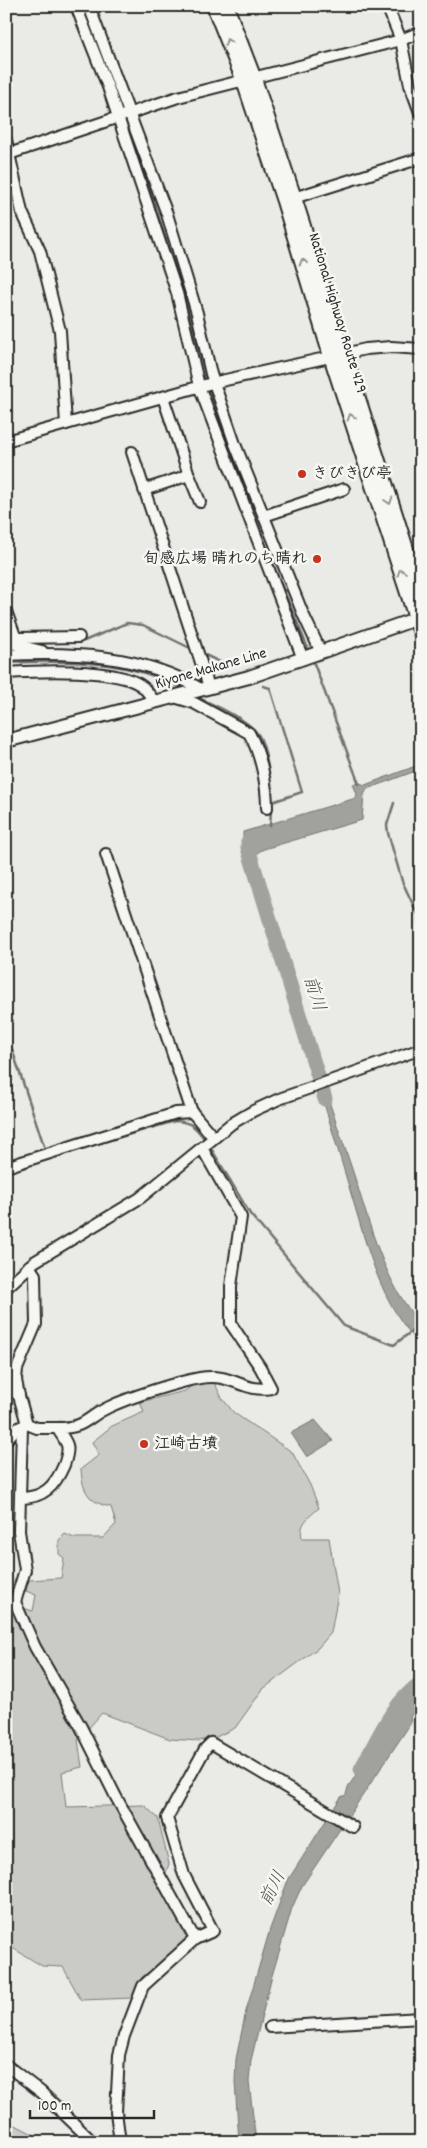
<svg xmlns="http://www.w3.org/2000/svg" width="427" height="2148" font-family="Dekko,'Klee One',sans-serif">
  <style>
    .green { fill: #cacac7; stroke: #7a7a79 }
    .water { fill: #a1a19e; stroke: #727270 }
    .lines { fill: none; stroke-linecap: round; stroke-linejoin: round }
    .stream { stroke: #727270; stroke-width: 2.5 }
    .river { stroke: #a1a19e; stroke-width: 15 }
    .minor-casing { stroke: #2b2b2b; stroke-width: 14 }
    .major-casing { stroke: #2b2b2b; stroke-width: 16 }
    .highway-casing { stroke: #2b2b2b; stroke-width: 18 }
    .minor { stroke: #f6f6f2; stroke-width: 10 }
    .major { stroke: #f6f6f2; stroke-width: 12 }
    .highway { stroke: #f6f6f2; stroke-width: 14 }
    .oneway { stroke: #90908e }
    .poi-dot { fill: #c8321e; stroke: #f6f6f2; stroke-width: 2 }
    .labels { text-anchor: middle; dominant-baseline: central; stroke-width: 5; stroke-linejoin: round; paint-order: stroke }
    .street-label { font-size: 16px; fill: #2b2b2b; stroke: #f6f6f2 }
    .poi-label { font-size: 16px; font-weight: bold; fill: #2b2b2b; stroke: #f6f6f2; text-anchor: start }
    .water-label { font-size: 18px; font-style: italic; fill: #545453; stroke: #f6f6f2 }
  </style>
  <rect width="100%" height="100%" fill="#eaeae6"/>
  <filter id="ink" filterUnits="userSpaceOnUse"><feTurbulence type="fractalNoise" baseFrequency=".02" numOctaves="2"/><feDisplacementMap in="SourceGraphic" scale="10" xChannelSelector="R" yChannelSelector="G"/><feConvolveMatrix kernelMatrix="1 2 1 2 8 2 1 2 1" color-interpolation-filters="sRGB"/></filter>
  <g filter="url(#ink)">
    <!-- green -->
    <g class="green">
      <path d="M213 1380 222 1398 234 1413 292 1452 310 1485 319 1508C309 1517 299 1523 302 1538H329L338 1594 331 1633 318 1648 263 1689 235 1728 216 1737 199 1741 170 1739 102 1713 78 1740 82 1767 62 1772 66 1807 144 1805 158 1818 169 1864 161 1887 191 1938 158 1967 142 1977 133 1998 81 2000 63 1967 42 1966 6 1944V1608L9 1604 33 1611 36 1595 26 1591 29 1580 61 1578 64 1558 59 1554V1540L65 1534 74 1538H103L116 1524 111 1507C89 1503 82 1491 81 1469L99 1455 92 1442 112 1426 144 1412 140 1402 185 1391 196 1382Z"/>
      <polygon points="6,2120 48,2142 6,2142"/>
    </g>
    <!-- water -->
    <g class="water">
      <path d="M421 764V769L367 789 364 795 362 820 264 849C256 852 255 857 249 860L243 841V832L356 798 357 794 353 784 360 783 365 785Z"/>
      <path d="M323 1081C332 1113 344 1144 354 1175 370 1225 385 1285 421 1324V1345C381 1305 368 1250 352 1197 341 1159 329 1121 318 1083Z"/>
      <polygon points="315,1420 333,1441 307,1457 291,1433"/>
      <polygon points="421,1677 421,1703 410,1717 411,1723 302,1886 292,1908 271,1979 251,2060 249,2082 256,2142 239,2142 235,2082 236,2059 246,2011 270,1929 288,1880 341,1797 346,1795 348,1787"/>
    </g>
    <g class="lines">
      <!-- stream -->
      <g class="stream">
        <polyline points="83,6 103,61"/>
        <polyline points="117,99 122,113"/>
        <path d="M124 118C156 205 185 292 207 382"/>
        <polyline points="208,387 269,555 309,651"/>
        <polyline points="79,641 84,641 127,623 143,625 190,648"/>
        <polyline points="205,655 228,666"/>
        <polyline points="312,658 359,784"/>
        <path d="M6 663C67 660 130 659 185 690"/>
        <polyline points="263,686 270,688 302,792 272,802"/>
        <path d="M196 696C214 706 249 719 259 736 266 748 268 768 270 782"/>
        <polyline points="271,790 271,804"/>
        <polyline points="394,803 387,825 388,833 402,881 418,915 421,930"/>
        <polyline points="270,826 271,810"/>
        <polyline points="6,1031 45,1149"/>
        <polyline points="209,1145 250,1214 344,1326 394,1345 412,1331"/>
        <path d="M48 1158 175 1121C192 1122 196 1127 206 1141"/>
      </g>
      <!-- river -->
      <g class="river">
        <polyline points="251,841 248,842 248,848 325,1099"/>
        <path d="M361 1769C378 1739 392 1703 421 1683"/>
      </g>
      <defs>
        <g id="minor">
          <polyline points="76,6 108,87 177,293 199,386 303,659"/>
          <polyline points="89,6 167,214 197,313 211,374 235,444 303,614 321,652"/>
          <polyline points="387,6 401,40 410,85 421,115"/>
          <polyline points="6,140 22,212 40,251 60,331 66,424"/>
          <polyline points="6,155 178,97 401,40 421,32"/>
          <polyline points="287,200 421,158"/>
          <polyline points="6,441 212,383 366,349 391,347 421,349"/>
          <polyline points="132,452 209,687"/>
          <polyline points="189,475 200,502"/>
          <polyline points="144,490 189,475 163,397"/>
          <polyline points="264,516 344,489"/>
          <polyline points="6,611 15,636 18,638 17,645 42,651"/>
          <polyline points="18,638 79,637"/>
          <path d="M6 655C74 652 140 654 201 689"/>
          <path d="M6 673C37 671 119 667 143 687 147 691 151 697 155 702"/>
          <path d="M174 697 194 703 249 733C261 754 267 785 267 808"/>
          <polyline points="106,854 192,1112 214,1138"/>
          <polyline points="6,1167 176,1113 192,1112"/>
          <polyline points="6,1288 34,1262 140,1198 231,1124 253,1111 279,1099 421,1049"/>
          <polyline points="6,1384 19,1396 27,1424 16,1429 6,1440"/>
          <polyline points="19,1396 16,1380 17,1369 36,1324 35,1275 29,1266"/>
          <polyline points="27,1424 37,1428 57,1428"/>
          <polyline points="22,1428 19,1531 25,1570 15,1602 35,1647 81,1727 116,1797 195,1939"/>
          <path d="M20 1498C44 1498 55 1486 64 1465 66 1459 69 1451 67 1445 65 1439 60 1433 57 1428 87 1428 85 1418 109 1407 130 1397 177 1382 200 1378 232 1372 243 1393 271 1388L260 1367 231 1324V1286L241 1217 202 1148"/>
          <polyline points="270,2027 421,2018"/>
          <polyline points="6,2065 41,2092 93,2142"/>
          <polyline points="120,2142 116,2112 119,2055 124,2036 143,1986 195,1939 213,1931 184,1875 167,1818 205,1749 211,1743 353,1827"/>
        </g>
        <polyline id="major" points="6,741 249,677 421,617"/>
        <g id="highway">
          <polyline points="214,6 244,81 284,201 331,356 421,633"/>
          <polyline points="226,6 254,79 294,198 421,596"/>
        </g>
      </defs>
      <!-- minor casing -->
      <use href="#minor" class="minor-casing"/>
      <!-- major casing -->
      <use href="#major" class="major-casing"/>
      <!-- highway casing -->
      <use href="#highway" class="highway-casing"/>
      <!-- minor -->
      <use href="#minor" class="minor"/>
      <!-- major -->
      <use href="#major" class="major"/>
      <!-- highway -->
      <use href="#highway" class="highway"/>
    </g>
    <!-- one-way arrows -->
    <defs><path id="oneway-chevron" d="M-2-3.5L2.5 0L-2 3.5" fill="none" stroke-width="1.6" stroke-linecap="round" stroke-linejoin="round" transform="scale(1.25)"/></defs>
    <g class="oneway">
      <use href="#oneway-chevron" transform="translate(228 42) rotate(-111)"/>
      <use href="#oneway-chevron" transform="translate(303 262) rotate(-107)"/>
      <use href="#oneway-chevron" transform="translate(351 417) rotate(-108)"/>
      <use href="#oneway-chevron" transform="translate(389 501) rotate(72)"/>
      <use href="#oneway-chevron" transform="translate(401 572) rotate(-108)"/>
    </g>
  </g>
  <!-- markers -->
  <g class="poi-dot">
    <circle cx="302" cy="474" r="5"/>
    <circle cx="317" cy="559" r="5"/>
    <circle cx="144" cy="1444" r="5"/>
  </g>
  <g class="labels">
    <!-- street labels -->
    <g class="street-label">
      <text transform="translate(337 313) rotate(73)">National Highway Route 429</text>
      <text transform="translate(211 669) rotate(-16)">Kiyone Makane Line</text>
    </g>
    <!-- poi labels -->
    <g class="poi-label">
      <text x="312" y="474">きびきび亭</text>
      <text x="307" y="559" text-anchor="end">旬感広場 晴れのち晴れ</text>
      <text x="154" y="1444">江崎古墳</text>
    </g>
    <!-- water labels -->
    <g class="water-label">
      <text transform="translate(313 994) rotate(73)">前川</text>
      <text transform="translate(274 1889) rotate(-63)">前川</text>
    </g>
  </g>
  <!-- margin -->
  <rect width="427" height="2148" fill="none" stroke="#f6f6f2" stroke-width="25"/>
  <rect x="12" y="12" width="402" height="2123" fill="none" stroke="#2b2b2b" stroke-width="2" filter="url(#ink)"/>
  <!-- scale -->
  <path d="M30 2110v8h124v-8" fill="none" stroke="#2b2b2b" stroke-width="2.5"/>
  <text x="38" y="2110" font-size="15" fill="#2b2b2b" stroke="#f6f6f2" stroke-width="4" paint-order="stroke">100 m</text>
</svg>
